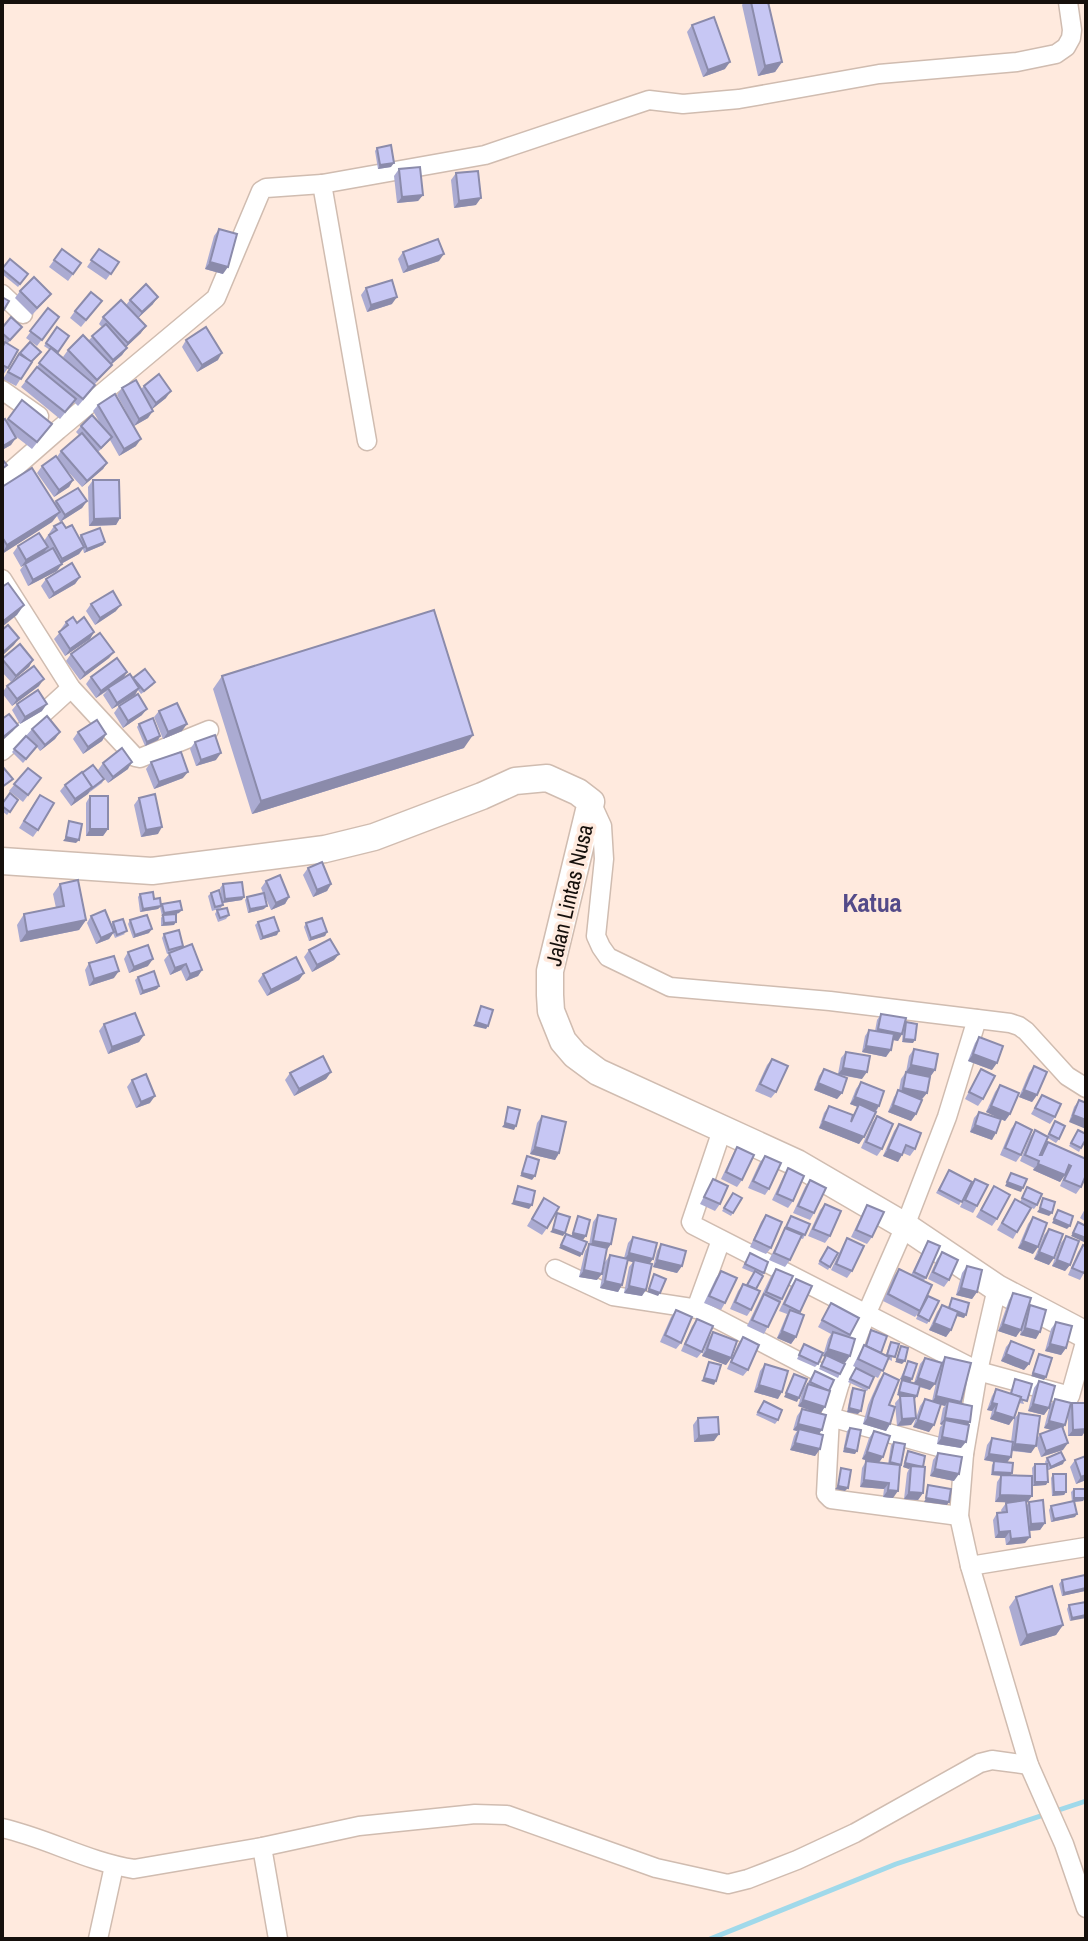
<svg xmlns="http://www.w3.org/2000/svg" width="1088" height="1941" font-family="'Archivo Narrow',sans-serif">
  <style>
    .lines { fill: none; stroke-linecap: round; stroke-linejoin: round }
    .stream { stroke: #a0d9ea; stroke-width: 5 }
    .minor-casing { stroke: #d0bcb0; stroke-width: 21 }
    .highway-casing { stroke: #d0bcb0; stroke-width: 29 }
    .minor { stroke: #fff; stroke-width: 18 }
    .highway { stroke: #fff; stroke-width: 26 }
    .wall { fill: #ababd2 }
    .shaded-wall { fill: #8b8bab }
    .building { fill: #c7c7f4; stroke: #8b8bab; stroke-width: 2 }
    .labels { text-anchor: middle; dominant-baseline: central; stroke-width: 7; stroke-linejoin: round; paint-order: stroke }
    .street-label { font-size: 22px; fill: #16100c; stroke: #ffeade }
    .quarter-label { font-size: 26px; font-weight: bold; fill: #544b89; stroke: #ffeade }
  </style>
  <rect width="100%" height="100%" fill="#ffeade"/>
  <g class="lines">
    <!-- stream -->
    <polyline class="stream" points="710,1939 896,1864 1086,1801"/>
    <defs>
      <g id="minor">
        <polyline points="322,184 367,441"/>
        <polyline points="2,294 23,314"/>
        <polyline points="2,390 39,416"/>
        <polyline points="2,479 58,430 216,298 261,191 266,188 322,184 485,155 649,100 683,104 739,99 879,74 1017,62 1056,54 1066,47 1071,38 1072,30 1068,2"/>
        <polyline points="2,579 71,688 135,757 140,758 209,730"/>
        <polyline points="2,751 71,688"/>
        <polyline points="591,802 602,826 604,859 596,936 601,947 608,957 670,987 830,1001 1010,1023 1019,1026 1026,1031 1067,1076 1086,1088"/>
        <polyline points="722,1130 691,1222 693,1225 978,1371 1070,1396 1086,1339"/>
        <polyline points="721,1240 697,1306 698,1309 840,1383"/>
        <polyline points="555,1269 613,1296 698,1309"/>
        <polyline points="997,1288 978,1371 964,1454 959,1516 970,1566 1029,1765 1064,1844 1086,1908"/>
        <polyline points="830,1417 964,1454"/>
        <polyline points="959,1516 831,1499 826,1494 830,1417 840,1383 866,1315 905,1226 947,1117 977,1019"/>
        <polyline points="970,1566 1086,1547"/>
        <path d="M2 1828C47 1838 88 1862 134 1869L262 1847 359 1826 475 1814 507 1815 656 1868 728 1884 748 1879 797 1860 855 1833 980 1763 992 1760 1029 1765"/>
        <polyline points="262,1847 278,1939"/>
        <polyline points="98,1939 114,1866"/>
      </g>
      <polyline id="highway" points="2,861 152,871 325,849 374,837 482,796 515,781 547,778 578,792 591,802 550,971 550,995 551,1011 563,1041 575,1055 598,1072 797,1163 905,1226 997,1288 1086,1335"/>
    </defs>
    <!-- minor casing -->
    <use href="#minor" class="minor-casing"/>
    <!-- highway casing -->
    <use href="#highway" class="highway-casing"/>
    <!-- minor -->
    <use href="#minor" class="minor"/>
    <!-- highway -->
    <use href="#highway" class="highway"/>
  </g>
  <!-- wall -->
  <g class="wall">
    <polygon points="744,2 768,2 782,62 775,72 758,76 742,5"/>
    <polygon points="692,25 725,69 703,77 687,32"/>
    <polygon points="377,148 391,167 378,169 375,151"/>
    <polygon points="399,169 423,195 418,201 397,203 394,176"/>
    <polygon points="456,173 476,205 454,208 451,180"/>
    <polygon points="219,229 223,274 205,269 214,236"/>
    <polygon points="62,249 81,263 68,281 49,267"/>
    <polygon points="99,249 119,262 106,280 87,267"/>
    <polygon points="403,252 439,261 403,273 398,259"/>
    <polygon points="10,259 28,274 18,287 2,274 2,270"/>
    <polygon points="366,288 392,304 367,312 361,295"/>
    <polygon points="20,291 46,300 32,315 15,298"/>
    <polygon points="130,300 153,304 138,318 141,333 126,347 127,348 122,355 112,364 107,371 94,385 90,392 78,406 74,402 60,419 21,387 50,350 44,346 57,327 69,336 57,353 71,365 63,357 68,350 88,341 102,327 99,324 103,317 126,305"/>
    <polygon points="102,301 81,327 70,318 75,311"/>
    <polygon points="48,308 59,317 37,346 26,338"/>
    <polygon points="2,328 20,330 7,344 4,340 2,343"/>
    <polygon points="186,340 218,360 197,372 182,347"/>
    <polygon points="2,347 8,368 3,375 2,375"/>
    <polygon points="38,355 30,364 16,386 3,379 14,361"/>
    <polygon points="144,386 166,398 152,409 148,418 134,426 117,395 122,388 141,389"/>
    <polygon points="22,400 52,424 32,449 14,435 11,445 2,450 2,421 6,421"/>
    <polygon points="98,405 136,446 119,456 110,440 98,452 107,463 103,469 82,487 62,465 73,480 69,487 54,497 37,473 42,466 57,457 61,451 79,435 76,432 81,426 101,425 93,411"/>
    <polygon points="93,480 120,518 116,525 89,526 88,487"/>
    <polygon points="2,487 54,504 56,501 87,501 82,508 60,522 57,516 52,522 2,554"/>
    <polygon points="54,526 66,528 79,538 81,535 105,542 103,545 84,553 83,549 79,554 61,564 57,571 28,586 20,570 24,565 21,567 13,553 18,546 44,541"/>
    <polygon points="80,577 75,584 49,599 41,586 46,579"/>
    <polygon points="91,604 116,611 95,625 86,611"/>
    <polygon points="66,622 77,623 94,632 90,639 65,656 54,639 62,630 61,629"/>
    <polygon points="114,652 109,658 80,680 66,661 71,654"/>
    <polygon points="2,659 33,660 29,667 11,682 2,672"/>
    <polygon points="222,676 464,748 252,814 213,689"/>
    <polygon points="91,677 123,679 133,678 153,685 141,694 138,690 135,695 112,709 103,695 107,691 96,698 86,684"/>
    <polygon points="7,686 39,686 12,706 2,693"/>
    <polygon points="17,704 42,711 20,724 12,710"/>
    <polygon points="119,706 142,715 123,728 114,713"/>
    <polygon points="159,711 182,731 163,739 154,717"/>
    <polygon points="139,724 160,736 158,740 145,746 137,727"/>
    <polygon points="32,729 60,732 55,739 40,751 37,747 23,763 12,752"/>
    <polygon points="78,732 106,734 102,741 83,754 73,739"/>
    <polygon points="195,742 216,760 196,766 190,749"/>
    <polygon points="151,762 183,778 154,789 146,769"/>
    <polygon points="103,763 128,769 108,783 98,770"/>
    <polygon points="28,768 41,778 23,802 9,791"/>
    <polygon points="104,779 102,783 71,806 60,791 65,785"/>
    <polygon points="90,796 108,829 103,836 86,836 86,803"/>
    <polygon points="139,798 158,834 141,837 134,805"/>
    <polygon points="18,800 7,815 2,811 2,804"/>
    <polygon points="35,802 38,830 33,837 19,828"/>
    <polygon points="308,868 331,884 327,891 313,897 303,875"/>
    <polygon points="266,881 289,897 285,904 271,910 264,894 264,909 248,913 245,900 247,897 263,893 261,888"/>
    <polygon points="60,884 86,920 79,930 20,942 17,925 24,914 56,908 53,894"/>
    <polygon points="223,884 242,900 223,903 221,908 212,911 208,896 211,893 222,901 220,888"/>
    <polygon points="140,894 154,899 161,905 162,904 179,913 176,914 174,925 161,926 161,918 162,916 160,907 158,909 140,912 138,897"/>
    <polygon points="217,910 229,915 226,919 218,922 215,914"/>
    <polygon points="91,916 111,924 113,922 125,934 115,938 113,933 109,939 96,944 87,923"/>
    <polygon points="130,920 149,933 133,938 128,924"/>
    <polygon points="258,922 277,935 260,940 255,925"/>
    <polygon points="306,923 327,932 325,936 309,941 304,927"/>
    <polygon points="164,934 183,946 182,948 202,970 198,976 186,981 181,970 170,975 164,960 170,953 167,954 162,938"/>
    <polygon points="309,950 339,954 334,960 312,972 304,957"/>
    <polygon points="128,952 148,966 129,973 124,959"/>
    <polygon points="89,963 114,978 89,986 85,970"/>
    <polygon points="304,973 299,980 267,996 258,981 263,974"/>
    <polygon points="138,977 159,986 157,989 140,995 135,980"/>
    <polygon points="881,1014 904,1025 906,1022 913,1043 902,1042 903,1030 902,1034 898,1041 893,1040 886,1057 862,1052 865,1036 869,1030 875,1031 877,1020"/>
    <polygon points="104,1024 144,1035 139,1042 108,1054 99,1031"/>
    <polygon points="979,1037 992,1070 968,1061 975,1043"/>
    <polygon points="914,1049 935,1070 930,1077 927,1093 922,1099 920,1099 916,1114 911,1121 888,1112 894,1097 899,1090 901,1079 906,1072 909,1056"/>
    <polygon points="846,1052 862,1079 839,1075 842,1093 837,1099 814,1090 819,1076 824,1069 838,1074 841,1058"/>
    <polygon points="772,1059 776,1092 771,1098 755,1091 767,1065"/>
    <polygon points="1034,1066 1037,1095 1032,1102 1019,1097 1029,1073"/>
    <polygon points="981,1069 983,1099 978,1106 965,1099"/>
    <polygon points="331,1072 326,1079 294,1096 285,1080 290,1073"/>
    <polygon points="132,1080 150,1103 136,1108 127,1087"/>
    <polygon points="861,1082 879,1106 859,1144 819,1128 824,1113 829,1106 852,1116 858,1107 850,1104 856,1089"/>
    <polygon points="1000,1085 1010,1114 1005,1121 986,1112 995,1092"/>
    <polygon points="1042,1095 1055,1117 1050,1124 1031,1114"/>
    <polygon points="1079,1100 1086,1103 1069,1122 1074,1107"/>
    <polygon points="979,1112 992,1140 970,1132 974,1118"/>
    <polygon points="542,1116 559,1153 555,1160 530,1154 537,1123"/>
    <polygon points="877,1116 882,1149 877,1156 861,1148 872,1123"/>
    <polygon points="1055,1121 1059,1139 1056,1143 1048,1138 1043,1149 1048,1142 1086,1159 1081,1187 1076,1194 1060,1186 1066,1172 1060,1182 1033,1170 1034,1168 1020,1161 1030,1137 1035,1130 1047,1136"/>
    <polygon points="1016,1122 1021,1155 1016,1162 1000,1155 1011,1129"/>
    <polygon points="899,1124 915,1149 910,1156 903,1153 898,1162 883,1156 894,1131"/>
    <polygon points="1076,1134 1081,1148 1079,1152 1069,1146"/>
    <polygon points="737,1147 742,1180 737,1187 721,1179 733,1154"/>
    <polygon points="765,1156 769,1189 765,1195 748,1188 760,1162"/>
    <polygon points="788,1168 793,1201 788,1208 772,1200 784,1175"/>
    <polygon points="947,1174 971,1185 975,1179 977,1206 973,1213 960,1207 970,1187 959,1205 936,1193"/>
    <polygon points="713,1179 720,1204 715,1211 700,1204"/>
    <polygon points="810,1180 814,1213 810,1220 793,1213 805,1187"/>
    <polygon points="994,1186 997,1219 992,1226 976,1217"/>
    <polygon points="1027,1187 1037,1205 1034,1209 1020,1202"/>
    <polygon points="733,1193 742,1198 731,1216 722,1211"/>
    <polygon points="544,1198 547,1228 542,1235 527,1226"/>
    <polygon points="1015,1199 1017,1232 1013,1239 997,1230"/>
    <polygon points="825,1204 830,1236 825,1243 808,1236 820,1210"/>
    <polygon points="867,1205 872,1237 867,1244 851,1237 863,1212"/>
    <polygon points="1086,1207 1086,1222 1080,1218"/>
    <polygon points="598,1215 611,1244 606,1251 597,1280 579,1277 585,1251 589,1245 593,1222"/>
    <polygon points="766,1215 771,1248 766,1254 750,1247 761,1222"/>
    <polygon points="791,1216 805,1235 803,1239 800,1238 790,1260 785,1267 769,1260"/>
    <polygon points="1033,1217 1033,1254 1018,1248 1028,1224"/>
    <polygon points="1049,1229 1049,1265 1034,1259 1044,1235"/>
    <polygon points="1066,1236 1070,1265 1065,1271 1052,1266 1061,1243"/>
    <polygon points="633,1237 642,1296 624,1293 629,1267 633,1262 628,1260 622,1285 618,1292 600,1288 605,1262 610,1255 624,1258 628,1243"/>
    <polygon points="847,1238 852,1271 847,1278 831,1270 843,1245"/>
    <polygon points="928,1241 926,1278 923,1281 923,1305 929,1321 927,1324 916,1319 919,1312 915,1317 883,1301 894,1276 899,1269 911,1275 924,1248"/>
    <polygon points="661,1244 682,1266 677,1273 653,1267 657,1251"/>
    <polygon points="1083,1245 1084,1273 1080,1280 1068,1275 1078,1252"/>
    <polygon points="828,1247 838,1253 828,1270 818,1264"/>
    <polygon points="942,1252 949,1280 944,1287 928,1279 937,1259"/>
    <polygon points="750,1253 764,1273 756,1289 751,1310 747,1316 730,1309 738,1291 743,1284 746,1285 754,1273 742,1268"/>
    <polygon points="967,1266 977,1292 972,1299 956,1295 962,1273"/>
    <polygon points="776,1269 782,1299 764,1334 747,1326 771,1276"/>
    <polygon points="721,1271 725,1303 721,1310 704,1303 716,1278"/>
    <polygon points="796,1279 812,1286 799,1313 796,1337 791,1344 777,1338 787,1314 779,1311 791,1286"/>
    <polygon points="1013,1293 1027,1310 1030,1305 1036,1339 1020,1335 1022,1325 1016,1337 998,1331 1009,1300"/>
    <polygon points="952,1298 964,1318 957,1316 951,1330 946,1337 929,1330 937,1312 942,1305 948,1308"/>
    <polygon points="831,1303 859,1318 849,1337 845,1363 840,1361 840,1374 838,1378 819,1369 825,1357 823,1356 828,1339 831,1334 818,1327"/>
    <polygon points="676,1310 681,1343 676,1349 660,1342 671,1317"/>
    <polygon points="697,1319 702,1352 697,1358 681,1351 692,1326"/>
    <polygon points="1056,1322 1066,1348 1061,1355 1045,1351 1051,1329"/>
    <polygon points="871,1330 881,1353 886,1355 889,1345 891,1342 892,1361 888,1359 878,1378 853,1366 860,1352 865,1345"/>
    <polygon points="713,1332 731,1358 726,1365 702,1356 708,1339"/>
    <polygon points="743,1337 748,1370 743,1376 727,1369 738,1344"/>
    <polygon points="1011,1341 1029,1364 1024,1370 1001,1361 1006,1347"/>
    <polygon points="804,1344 818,1364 815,1367 797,1359"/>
    <polygon points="945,1357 961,1402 960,1403 968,1425 961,1448 937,1444 940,1427 942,1425 940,1424 943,1408 945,1406 941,1405 929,1432 913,1427 920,1406 925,1399 932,1401 938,1374 930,1390 919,1387 914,1400 916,1418 911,1425 897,1426 895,1403 901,1396 897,1395 900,1383 902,1380 900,1379 908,1361 910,1382 914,1383 920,1364 925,1358 941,1363"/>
    <polygon points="765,1364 778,1399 754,1392 760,1371"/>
    <polygon points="856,1368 869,1388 867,1391 848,1382"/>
    <polygon points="815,1371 834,1380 820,1414 820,1449 815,1456 790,1450 794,1436 797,1431 793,1430 797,1416 802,1409 817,1413 798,1406 803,1390"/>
    <polygon points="884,1373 889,1405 890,1424 886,1431 863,1424 868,1405 879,1380"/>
    <polygon points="1015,1379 1024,1404 1019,1403 1009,1425 990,1419 992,1411 987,1410 992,1396 996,1389 1010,1393"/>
    <polygon points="1039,1381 1049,1408 1044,1415 1028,1411 1034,1388"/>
    <polygon points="853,1388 858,1414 847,1412 851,1391"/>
    <polygon points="1055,1399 1070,1407 1072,1403 1086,1403 1086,1430 1082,1436 1068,1436 1068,1415 1063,1428 1063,1450 1041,1457 1036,1443 1031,1453 1012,1451 1007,1462 1012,1473 1011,1475 1027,1505 1029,1502 1045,1523 1040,1530 1029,1531 1025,1543 1006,1545 1005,1538 995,1538 993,1520 997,1513 1002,1513 1001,1510 1006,1503 1010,1502 995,1502 997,1482 1001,1476 991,1475 992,1465 994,1462 984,1460 987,1445 992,1438 1011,1442 1014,1419 1019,1413 1037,1439 1040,1434 1052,1430 1044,1428 1050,1405"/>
    <polygon points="764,1401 778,1420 775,1424 756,1415"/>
    <polygon points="698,1418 714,1441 694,1442 693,1425"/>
    <polygon points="850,1428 855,1454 843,1452 847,1431"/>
    <polygon points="874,1431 879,1463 888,1464 891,1445 894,1442 901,1465 893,1498 883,1497 884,1489 860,1487 862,1468 866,1461 872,1462 862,1459 869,1438"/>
    <polygon points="908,1451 923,1467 923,1493 918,1500 904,1499 907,1473 909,1469 903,1467 906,1455"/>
    <polygon points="938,1453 954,1481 930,1476 933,1460"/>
    <polygon points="1047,1458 1063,1464 1048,1470 1047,1468 1046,1485 1033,1486 1032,1468 1035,1464 1046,1464 1045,1462"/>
    <polygon points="1075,1460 1086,1480 1076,1484 1070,1467"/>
    <polygon points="1053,1474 1066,1492 1064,1495 1052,1496 1051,1478"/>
    <polygon points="1074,1489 1083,1501 1074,1502 1075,1517 1051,1522 1049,1510 1051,1506 1072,1502 1071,1492"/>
    <polygon points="1062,1580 1085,1591 1062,1596 1059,1584"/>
    <polygon points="1016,1597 1063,1625 1056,1635 1020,1646 1009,1607"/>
    <polygon points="1086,1602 1070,1621 1067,1609 1069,1605"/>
  </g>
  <!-- shaded-wall -->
  <g class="shaded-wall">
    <polygon points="730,62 725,69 703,77 708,70"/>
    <polygon points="782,62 775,72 758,76 765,66"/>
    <polygon points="394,163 391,167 378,169 380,165"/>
    <polygon points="423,195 418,201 397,203 402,197"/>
    <polygon points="481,198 476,205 454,208 459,201"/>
    <polygon points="444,254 439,261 403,273 408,267"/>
    <polygon points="210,262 228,267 223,274 205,269"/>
    <polygon points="158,297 153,304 137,319 142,312"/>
    <polygon points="397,297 392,304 367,312 371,305"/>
    <polygon points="146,326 141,333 123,350 128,343"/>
    <polygon points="127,348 122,355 108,367 113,360"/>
    <polygon points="222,353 218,360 197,372 202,365"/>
    <polygon points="171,391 166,398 151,410 156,403"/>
    <polygon points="153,411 148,418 134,426 139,419"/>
    <polygon points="16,438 11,445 2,450 3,446"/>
    <polygon points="141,439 136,446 119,456 124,449"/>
    <polygon points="107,463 103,469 82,487 87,481"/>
    <polygon points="73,480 69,487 54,497 59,490"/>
    <polygon points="87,501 82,508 60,522 65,515"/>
    <polygon points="60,512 52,522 2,554 7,545"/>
    <polygon points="120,518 116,525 89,526 94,519"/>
    <polygon points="105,542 103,545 84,553 87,549"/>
    <polygon points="48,547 43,554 21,567 26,560"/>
    <polygon points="84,547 79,554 57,566 62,559"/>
    <polygon points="62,564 57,571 28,586 33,580"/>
    <polygon points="80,577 75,584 49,599 54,593"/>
    <polygon points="24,605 17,615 2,627 2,622"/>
    <polygon points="121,605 116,611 95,625 100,618"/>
    <polygon points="94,632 90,639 65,656 70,649"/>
    <polygon points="19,638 14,645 2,656 2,653"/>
    <polygon points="114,652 109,658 80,680 85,673"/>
    <polygon points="33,660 29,667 11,682 16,676"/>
    <polygon points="127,672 123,679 96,698 101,691"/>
    <polygon points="44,679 39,686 12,706 17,699"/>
    <polygon points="139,688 135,695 112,709 117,703"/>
    <polygon points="47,704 42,711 20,724 25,717"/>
    <polygon points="147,709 142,715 123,728 128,721"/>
    <polygon points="187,724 182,731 163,739 168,732"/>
    <polygon points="18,725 13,731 2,741 2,738"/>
    <polygon points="60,732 55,739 40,751 45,745"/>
    <polygon points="106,734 102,741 83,754 88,747"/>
    <polygon points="473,735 464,748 252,814 261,801"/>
    <polygon points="160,736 158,740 145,746 147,742"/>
    <polygon points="221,753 216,760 196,766 201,760"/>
    <polygon points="132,762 128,769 108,783 113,777"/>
    <polygon points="188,772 183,778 154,789 159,782"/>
    <polygon points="92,787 88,794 71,806 75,799"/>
    <polygon points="162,827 158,834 141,837 146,830"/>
    <polygon points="90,829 108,829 103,836 86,836"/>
    <polygon points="66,837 79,840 76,843 63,841"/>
    <polygon points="331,884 327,891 313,897 317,890"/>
    <polygon points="244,897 242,900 222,903 225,899"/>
    <polygon points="289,897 285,904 271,910 276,903"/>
    <polygon points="161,906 158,909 140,912 143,909"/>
    <polygon points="267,906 264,909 248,913 250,909"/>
    <polygon points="182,910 179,913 161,916 164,913"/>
    <polygon points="86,920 79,930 20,942 27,932"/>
    <polygon points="176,922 174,925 161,926 164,923"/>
    <polygon points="152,929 149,933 133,938 135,935"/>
    <polygon points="279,931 277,935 260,940 263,937"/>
    <polygon points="114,932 109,939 96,944 101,938"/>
    <polygon points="327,932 325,936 309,941 311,938"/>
    <polygon points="339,954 334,960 312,972 317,965"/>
    <polygon points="153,959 148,966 129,973 134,967"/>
    <polygon points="186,964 181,970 170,975 175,968"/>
    <polygon points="202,970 198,976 186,981 190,974"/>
    <polygon points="119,971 114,978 89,986 94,979"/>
    <polygon points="304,973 299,980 267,996 271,990"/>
    <polygon points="159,986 157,989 140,995 143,991"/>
    <polygon points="476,1022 488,1026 486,1029 473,1026"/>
    <polygon points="878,1029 902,1034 898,1041 874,1036"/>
    <polygon points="144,1035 139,1042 108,1054 112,1047"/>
    <polygon points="904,1039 915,1040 913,1043 902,1042"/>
    <polygon points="866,1046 891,1050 886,1057 862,1052"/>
    <polygon points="973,1054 997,1063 992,1070 968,1061"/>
    <polygon points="911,1065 935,1070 930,1077 906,1072"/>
    <polygon points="843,1068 867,1072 862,1079 838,1074"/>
    <polygon points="331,1072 326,1079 294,1096 299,1089"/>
    <polygon points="818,1083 842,1093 837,1099 814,1090"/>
    <polygon points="903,1088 927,1093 922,1099 898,1095"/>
    <polygon points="1024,1090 1037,1095 1032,1102 1019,1097"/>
    <polygon points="155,1096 150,1103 136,1108 141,1102"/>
    <polygon points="855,1097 879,1106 874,1113 850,1104"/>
    <polygon points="893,1105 916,1114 911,1121 888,1112"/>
    <polygon points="991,1106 1010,1114 1005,1121 986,1112"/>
    <polygon points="1073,1115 1086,1120 1086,1129 1069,1122"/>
    <polygon points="823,1121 864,1137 859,1144 819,1128"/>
    <polygon points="505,1123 516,1126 514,1130 502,1127"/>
    <polygon points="975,1125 996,1133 992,1140 970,1132"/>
    <polygon points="535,1147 559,1153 555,1160 530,1154"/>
    <polygon points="888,1149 902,1155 898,1162 883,1156"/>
    <polygon points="1038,1164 1065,1175 1060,1182 1033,1170"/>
    <polygon points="522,1173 535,1176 532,1180 520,1176"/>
    <polygon points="1007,1182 1023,1188 1021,1192 1005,1186"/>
    <polygon points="514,1201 532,1205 529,1209 511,1204"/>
    <polygon points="1040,1208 1052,1213 1049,1216 1037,1212"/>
    <polygon points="1054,1219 1070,1226 1067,1229 1052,1223"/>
    <polygon points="553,1229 565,1233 563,1236 550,1232"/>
    <polygon points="573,1233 586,1236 583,1240 571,1236"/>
    <polygon points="1073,1233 1086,1238 1086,1243 1071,1236"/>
    <polygon points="593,1241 611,1244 606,1251 588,1248"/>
    <polygon points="1023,1241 1038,1247 1033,1254 1018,1248"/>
    <polygon points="561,1245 582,1254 580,1257 559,1248"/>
    <polygon points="1039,1252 1054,1258 1049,1265 1034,1259"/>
    <polygon points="629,1253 653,1259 648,1266 624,1260"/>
    <polygon points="657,1260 682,1266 677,1273 653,1267"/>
    <polygon points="1057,1260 1070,1265 1065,1271 1052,1266"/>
    <polygon points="584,1270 602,1274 597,1280 579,1277"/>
    <polygon points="605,1281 622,1285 618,1292 600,1288"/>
    <polygon points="629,1286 646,1290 642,1296 624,1293"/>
    <polygon points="961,1288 977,1292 972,1299 956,1295"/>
    <polygon points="649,1289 660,1293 658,1296 647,1292"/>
    <polygon points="949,1310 966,1315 964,1318 947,1313"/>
    <polygon points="934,1323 951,1330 946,1337 929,1330"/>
    <polygon points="1003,1324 1021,1330 1016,1337 998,1331"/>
    <polygon points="1025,1328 1040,1332 1036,1339 1020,1335"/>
    <polygon points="782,1331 796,1337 791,1344 777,1338"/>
    <polygon points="1050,1344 1066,1348 1061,1355 1045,1351"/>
    <polygon points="707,1349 731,1358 726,1365 702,1356"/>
    <polygon points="828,1349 850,1356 845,1363 823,1356"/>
    <polygon points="1006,1354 1029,1364 1024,1370 1001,1361"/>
    <polygon points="897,1359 905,1361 902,1364 895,1362"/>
    <polygon points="1033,1373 1046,1377 1044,1380 1031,1376"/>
    <polygon points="903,1376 912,1379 910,1383 900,1379"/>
    <polygon points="704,1378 716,1381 714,1385 701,1381"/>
    <polygon points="918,1378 935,1384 930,1390 913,1384"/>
    <polygon points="759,1385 782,1392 778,1399 754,1392"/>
    <polygon points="899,1392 917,1396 914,1400 897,1395"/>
    <polygon points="786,1393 799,1398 797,1402 784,1397"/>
    <polygon points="936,1396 961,1402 957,1408 948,1401 945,1406 932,1402"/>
    <polygon points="803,1400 825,1407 820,1414 798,1406"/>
    <polygon points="992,1403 997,1404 992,1411 987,1410"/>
    <polygon points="1033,1404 1049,1408 1044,1415 1028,1411"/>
    <polygon points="849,1408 861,1411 858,1414 847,1412"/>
    <polygon points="995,1412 1014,1418 1009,1425 990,1419"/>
    <polygon points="868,1417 890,1424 886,1431 863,1424"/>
    <polygon points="916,1418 911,1425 897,1426 902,1419"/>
    <polygon points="945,1418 970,1422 965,1429 945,1420 942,1425 940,1424"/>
    <polygon points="918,1420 934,1425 929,1432 913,1427"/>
    <polygon points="1049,1421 1065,1425 1060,1432 1044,1428"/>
    <polygon points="798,1424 822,1430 817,1436 799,1429 797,1431 793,1430"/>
    <polygon points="1086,1429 1082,1436 1068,1436 1073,1430"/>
    <polygon points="719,1434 714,1441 694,1442 699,1436"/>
    <polygon points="942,1437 966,1442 961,1448 937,1444"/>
    <polygon points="795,1443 820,1449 815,1456 790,1450"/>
    <polygon points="1068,1443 1063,1450 1041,1457 1046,1451"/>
    <polygon points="1015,1444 1036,1446 1031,1453 1010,1450"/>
    <polygon points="845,1448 857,1451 855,1454 843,1452"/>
    <polygon points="867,1452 883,1457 878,1464 862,1459"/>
    <polygon points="989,1454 1011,1457 1006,1464 984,1460"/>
    <polygon points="1065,1460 1063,1464 1048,1470 1051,1467"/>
    <polygon points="905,1463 922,1468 911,1466 909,1469 903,1467"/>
    <polygon points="935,1469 959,1474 954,1481 930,1476"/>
    <polygon points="993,1472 1012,1473 1010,1476 991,1475"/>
    <polygon points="1086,1475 1086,1480 1076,1484 1081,1477"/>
    <polygon points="864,1480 889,1483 884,1489 860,1487"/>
    <polygon points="1035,1482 1048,1482 1046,1485 1033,1486"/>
    <polygon points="838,1486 848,1488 845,1491 835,1489"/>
    <polygon points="888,1490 898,1491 893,1498 883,1497"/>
    <polygon points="909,1492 923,1493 918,1500 904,1499"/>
    <polygon points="1054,1492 1066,1492 1064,1495 1052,1496"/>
    <polygon points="1000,1495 1032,1496 1027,1503 995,1502"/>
    <polygon points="926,1498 949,1502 947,1505 924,1502"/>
    <polygon points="1074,1498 1085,1498 1083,1501 1072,1502"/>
    <polygon points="1077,1514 1075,1517 1051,1522 1054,1519"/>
    <polygon points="1045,1523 1040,1530 1026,1531 1031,1524"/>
    <polygon points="1010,1531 1005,1538 995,1538 999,1532"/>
    <polygon points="1030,1537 1025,1543 1006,1545 1011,1539"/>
    <polygon points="1086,1588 1085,1591 1062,1596 1064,1593"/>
    <polygon points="1086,1615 1086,1618 1070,1621 1072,1618"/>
    <polygon points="1063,1625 1056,1635 1020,1646 1027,1635"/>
  </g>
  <!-- building -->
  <g class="building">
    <polygon points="751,2 768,2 782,62 765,66"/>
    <polygon points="714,17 730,62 708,70 692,25"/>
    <polygon points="391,145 394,163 380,165 377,148"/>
    <polygon points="420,167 423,195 402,197 399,169"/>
    <polygon points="478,171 481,198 459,201 456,173"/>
    <polygon points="219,229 237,234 228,267 210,262"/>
    <polygon points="438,239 444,254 408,267 403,252"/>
    <polygon points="62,249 81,263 73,274 54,260"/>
    <polygon points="99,249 119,262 111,274 91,260"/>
    <polygon points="10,259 28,274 20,284 2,269"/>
    <polygon points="34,277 51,294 37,308 20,291"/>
    <polygon points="392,280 397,297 371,305 366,288"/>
    <polygon points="146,284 158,297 142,312 130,300"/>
    <polygon points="91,292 102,301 86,320 75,311"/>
    <polygon points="2,297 9,301 2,313"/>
    <polygon points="121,300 146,326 128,343 103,317"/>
    <polygon points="48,308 59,317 42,340 30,331"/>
    <polygon points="11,317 22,327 10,340 2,333 2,328"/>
    <polygon points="106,324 127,348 113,360 92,336"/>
    <polygon points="57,327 69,336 58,352 46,343"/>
    <polygon points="206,327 222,353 202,365 186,340"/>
    <polygon points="83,335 112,365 97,380 68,350"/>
    <polygon points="5,342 18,350 8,368 2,365 2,348"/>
    <polygon points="30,342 41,352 31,362 20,353"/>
    <polygon points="51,348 95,385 83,399 39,363"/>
    <polygon points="19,354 32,362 21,379 8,372"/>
    <polygon points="37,367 76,399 65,412 26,381"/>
    <polygon points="159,374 171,391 156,403 144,386"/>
    <polygon points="136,380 153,411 139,419 122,388"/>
    <polygon points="115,394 141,439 124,449 98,405"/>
    <polygon points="22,400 52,424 37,442 8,419"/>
    <polygon points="92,415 112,437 101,448 81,426"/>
    <polygon points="5,419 16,438 3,446 2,421"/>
    <polygon points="82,433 107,463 87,481 61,451"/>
    <polygon points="56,456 73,480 59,490 42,466"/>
    <polygon points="2,459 7,465 2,469"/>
    <polygon points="32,468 60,512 7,545 2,537 2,487"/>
    <polygon points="93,480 119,480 120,518 94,519"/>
    <polygon points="78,488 87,501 65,515 56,501"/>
    <polygon points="62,522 66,528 72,525 84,547 62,559 49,535 57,530 54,526"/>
    <polygon points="100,528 105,542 87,549 81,535"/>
    <polygon points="39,533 48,547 26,560 18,546"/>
    <polygon points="53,548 62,564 33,580 25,564"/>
    <polygon points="72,563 80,577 54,593 46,579"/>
    <polygon points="8,583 24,605 2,622 2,587"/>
    <polygon points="113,591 121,605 100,618 91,604"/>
    <polygon points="434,610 473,735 261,801 222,676"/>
    <polygon points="73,617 77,623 84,617 94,632 70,649 59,632 68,625 66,622"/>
    <polygon points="8,625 19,638 2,653 2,630"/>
    <polygon points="100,633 114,652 85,673 71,654"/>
    <polygon points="20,644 33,660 16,676 2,659"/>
    <polygon points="117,658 127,672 101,691 91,677"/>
    <polygon points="34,666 44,679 17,699 7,686"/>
    <polygon points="145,669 155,682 144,691 133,678"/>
    <polygon points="130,674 139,688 117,703 108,688"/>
    <polygon points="38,690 47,704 25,717 17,704"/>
    <polygon points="138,694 147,709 128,721 119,706"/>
    <polygon points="177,703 187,724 168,732 159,711"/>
    <polygon points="9,714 18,725 2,738 2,719"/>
    <polygon points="47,716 60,732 45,745 32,729"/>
    <polygon points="153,718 160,736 147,742 139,724"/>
    <polygon points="97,720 106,734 88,747 78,732"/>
    <polygon points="215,735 221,753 201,760 195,742"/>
    <polygon points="26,736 37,746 26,759 14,749"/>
    <polygon points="122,748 132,762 113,777 103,763"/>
    <polygon points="181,752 188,772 159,782 151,762"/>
    <polygon points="93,765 104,779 91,789 90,788 92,787 82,773"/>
    <polygon points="2,766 13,779 2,787"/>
    <polygon points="28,768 41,778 28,795 14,784"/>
    <polygon points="82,772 92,787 75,799 65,785"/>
    <polygon points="10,793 18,800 10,812 2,806 2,804"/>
    <polygon points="155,794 162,827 146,830 139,798"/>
    <polygon points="40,795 54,803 38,830 24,821"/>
    <rect x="90" y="796" width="18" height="33"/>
    <polygon points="69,821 82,824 79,840 66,837"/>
    <polygon points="322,862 331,884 317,890 308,868"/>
    <polygon points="280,875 289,897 276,903 266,881"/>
    <polygon points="78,880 86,920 27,932 24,914 64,906 60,884"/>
    <polygon points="242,882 244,897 225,899 223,884"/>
    <polygon points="219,890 223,905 215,907 211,893"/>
    <polygon points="153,892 154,899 160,898 161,906 143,909 140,894"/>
    <polygon points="264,893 267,906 250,909 247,897"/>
    <polygon points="180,901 182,910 164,913 162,904"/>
    <polygon points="227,908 229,915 220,918 217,910"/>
    <polygon points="105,910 114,932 101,938 91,916"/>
    <polygon points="176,914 176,922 164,923 163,915"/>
    <polygon points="147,915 152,929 135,935 130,920"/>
    <polygon points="274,917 279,931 263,937 258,922"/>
    <polygon points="322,918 327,932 311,938 306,923"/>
    <polygon points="123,919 127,931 117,935 113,922"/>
    <polygon points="179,930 183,946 169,950 164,934"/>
    <polygon points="330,939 339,954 317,965 309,950"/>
    <polygon points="192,944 202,970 190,974 186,964 175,968 169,953"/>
    <polygon points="148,945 153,959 134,967 128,952"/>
    <polygon points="114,956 119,971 94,979 89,963"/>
    <polygon points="296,957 304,973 271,990 263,974"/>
    <polygon points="154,971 159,986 143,991 138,977"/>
    <polygon points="481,1006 493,1010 488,1026 476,1022"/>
    <polygon points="135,1013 144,1035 112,1047 104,1024"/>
    <polygon points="881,1014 906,1018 902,1034 878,1029"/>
    <polygon points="906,1022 917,1024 915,1040 904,1039"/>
    <polygon points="869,1030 894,1034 891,1050 866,1046"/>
    <polygon points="979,1037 1003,1046 997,1063 973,1054"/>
    <polygon points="914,1049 938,1054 935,1070 911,1065"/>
    <polygon points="846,1052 870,1056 867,1072 843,1068"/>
    <polygon points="323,1056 331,1072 299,1089 290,1073"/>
    <polygon points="772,1059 788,1066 776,1092 760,1084"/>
    <polygon points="1034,1066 1047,1072 1037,1095 1024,1090"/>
    <polygon points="824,1069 847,1078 842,1093 818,1083"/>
    <polygon points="981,1069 995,1076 983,1099 969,1092"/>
    <polygon points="906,1072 930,1077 927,1093 903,1088"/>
    <polygon points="146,1074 155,1096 141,1102 132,1080"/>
    <polygon points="861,1082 884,1091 879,1106 855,1097"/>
    <polygon points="1000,1085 1019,1093 1010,1114 991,1106"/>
    <polygon points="898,1090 922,1100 916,1114 893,1105"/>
    <polygon points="1042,1095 1061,1104 1055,1117 1035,1108"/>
    <polygon points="1079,1100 1086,1103 1086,1120 1073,1115"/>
    <polygon points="859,1104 876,1112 864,1137 823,1121 829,1106 853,1115 851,1122"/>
    <polygon points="508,1107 520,1110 516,1126 505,1123"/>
    <polygon points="979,1112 1001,1119 996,1133 975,1125"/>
    <polygon points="542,1116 566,1122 559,1153 535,1147"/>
    <polygon points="877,1116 893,1124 882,1149 866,1142"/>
    <polygon points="1055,1121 1065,1126 1059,1139 1049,1134"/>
    <polygon points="1016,1122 1032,1130 1021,1155 1005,1148"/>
    <polygon points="899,1124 921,1133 915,1149 906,1145 902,1155 888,1149"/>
    <polygon points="1035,1130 1048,1137 1040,1155 1042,1155 1048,1142 1086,1159 1086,1175 1081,1187 1064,1180 1071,1166 1069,1165 1065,1175 1038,1164 1039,1161 1025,1155"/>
    <polygon points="1078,1130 1086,1134 1086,1139 1081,1148 1071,1143"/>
    <polygon points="737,1147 754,1155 742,1180 726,1172"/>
    <polygon points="527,1156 539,1160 535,1176 522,1173"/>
    <polygon points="765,1156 781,1163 769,1189 753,1181"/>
    <polygon points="788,1168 804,1176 793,1201 777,1194"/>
    <polygon points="949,1170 972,1182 962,1202 939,1190"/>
    <polygon points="1011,1173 1027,1179 1023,1188 1007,1182"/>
    <polygon points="713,1179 728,1186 720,1204 704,1197"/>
    <polygon points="975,1179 988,1185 977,1206 965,1200"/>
    <polygon points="810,1180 826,1188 814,1213 798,1206"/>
    <polygon points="518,1186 535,1191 532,1205 514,1201"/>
    <polygon points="994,1186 1010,1195 997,1219 981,1210"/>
    <polygon points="1027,1187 1042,1194 1037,1205 1022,1198"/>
    <polygon points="733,1193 742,1198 733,1213 724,1208"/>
    <polygon points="544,1198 559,1207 547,1228 532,1219"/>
    <polygon points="1043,1198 1055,1202 1052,1213 1040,1208"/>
    <polygon points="1015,1199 1031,1208 1017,1232 1002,1223"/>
    <polygon points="825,1204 841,1211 830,1236 813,1229"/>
    <polygon points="867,1205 884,1212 872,1237 856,1230"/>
    <polygon points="1058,1210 1073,1216 1070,1226 1054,1219"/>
    <polygon points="557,1213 570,1217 565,1233 553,1229"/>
    <polygon points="598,1215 616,1219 611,1244 593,1241"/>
    <polygon points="766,1215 782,1222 771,1248 754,1240"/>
    <polygon points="578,1216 590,1220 586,1236 573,1233"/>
    <polygon points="791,1216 810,1224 805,1235 786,1227"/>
    <polygon points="1033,1217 1047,1223 1038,1247 1023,1241"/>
    <polygon points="1078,1222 1086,1226 1086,1238 1073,1233"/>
    <polygon points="785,1228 802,1235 790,1260 774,1253"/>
    <polygon points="1049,1229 1063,1234 1054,1258 1039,1252"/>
    <polygon points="566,1234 587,1242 582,1254 561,1245"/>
    <polygon points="1066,1236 1079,1241 1070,1265 1057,1260"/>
    <polygon points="633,1237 657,1243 653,1259 629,1253"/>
    <polygon points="847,1238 864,1246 852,1271 836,1264"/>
    <polygon points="928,1241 940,1246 926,1278 914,1272"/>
    <polygon points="589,1244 607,1248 602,1274 584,1270"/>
    <polygon points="661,1244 686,1251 682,1266 657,1260"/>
    <polygon points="1083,1245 1086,1246 1086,1269 1084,1273 1072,1268"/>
    <polygon points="828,1247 838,1253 830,1267 820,1261"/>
    <polygon points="942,1252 958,1260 949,1280 933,1272"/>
    <polygon points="750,1253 768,1262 764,1273 745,1264"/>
    <polygon points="610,1255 628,1259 622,1285 605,1281"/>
    <polygon points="634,1260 652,1264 646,1290 629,1286"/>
    <polygon points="967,1266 982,1270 977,1292 961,1288"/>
    <polygon points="776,1269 793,1276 782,1299 766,1292"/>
    <polygon points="899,1269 932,1285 920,1311 888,1294"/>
    <polygon points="721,1271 737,1278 725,1303 709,1296"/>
    <polygon points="755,1271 763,1276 756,1289 747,1285"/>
    <polygon points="654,1274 666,1279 660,1293 649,1289"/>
    <polygon points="796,1279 812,1286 800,1312 784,1304"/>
    <polygon points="743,1284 760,1291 751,1310 735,1302"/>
    <polygon points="1013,1293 1031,1298 1021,1330 1003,1324"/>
    <polygon points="764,1294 780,1302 768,1327 752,1320"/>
    <polygon points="928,1296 939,1301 929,1321 918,1315"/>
    <polygon points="952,1298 969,1303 966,1315 949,1308"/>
    <polygon points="831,1303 859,1318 850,1335 822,1320"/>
    <polygon points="942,1305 958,1312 951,1330 934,1323"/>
    <polygon points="1030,1305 1046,1310 1040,1332 1025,1328"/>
    <polygon points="676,1310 692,1317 681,1343 665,1335"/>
    <polygon points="790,1310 804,1315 796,1337 782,1331"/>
    <polygon points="697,1319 713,1326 702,1352 685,1344"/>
    <polygon points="1056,1322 1072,1326 1066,1348 1050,1344"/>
    <polygon points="871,1330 887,1336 881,1353 866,1346"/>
    <polygon points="713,1332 737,1341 731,1358 707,1349"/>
    <polygon points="833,1332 855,1339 850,1356 828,1349"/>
    <polygon points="743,1337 759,1345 748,1370 731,1362"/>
    <polygon points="1011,1341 1034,1350 1029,1364 1006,1354"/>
    <polygon points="891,1342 899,1344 895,1357 887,1355"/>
    <polygon points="804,1344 823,1353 818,1364 799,1355"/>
    <polygon points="864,1345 889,1357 883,1371 858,1359"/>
    <polygon points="901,1346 908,1348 905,1361 897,1359"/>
    <polygon points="1039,1354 1052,1358 1046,1377 1033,1373"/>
    <polygon points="826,1355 845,1364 840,1374 821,1366"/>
    <polygon points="945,1357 971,1363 961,1402 936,1396"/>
    <polygon points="925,1358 942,1363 935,1384 918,1378"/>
    <polygon points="908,1361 917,1364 912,1379 903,1376"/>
    <polygon points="709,1362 721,1365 716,1381 704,1378"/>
    <polygon points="765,1364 788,1371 782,1392 759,1385"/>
    <polygon points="856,1368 874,1377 869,1388 850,1379"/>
    <polygon points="815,1371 834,1380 829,1391 810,1382"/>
    <polygon points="884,1373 899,1380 889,1405 895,1407 890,1424 868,1417 873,1398"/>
    <polygon points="794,1374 807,1379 799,1398 786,1393"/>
    <polygon points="1015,1379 1032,1384 1027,1401 1020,1399 1021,1397 1011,1394"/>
    <polygon points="902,1380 920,1385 917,1396 899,1392"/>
    <polygon points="1039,1381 1055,1386 1049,1408 1033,1404"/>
    <polygon points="808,1384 830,1391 825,1407 803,1400"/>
    <polygon points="853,1388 865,1391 861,1411 849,1408"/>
    <polygon points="996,1389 1021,1397 1014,1418 995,1412 997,1404 992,1403"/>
    <polygon points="900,1396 914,1396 916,1418 902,1419"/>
    <polygon points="925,1399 941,1404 934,1425 918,1420"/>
    <polygon points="1055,1399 1071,1403 1065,1425 1049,1421"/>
    <polygon points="764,1401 782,1410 778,1420 758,1412"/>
    <polygon points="948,1401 972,1406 970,1422 945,1418"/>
    <polygon points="1072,1403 1086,1403 1086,1429 1073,1430"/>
    <polygon points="802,1409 826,1415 822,1430 798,1424"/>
    <polygon points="1019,1413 1040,1416 1036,1446 1015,1444"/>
    <polygon points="718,1417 719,1434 699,1436 698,1418"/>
    <polygon points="945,1420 969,1425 966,1442 942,1437"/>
    <polygon points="1062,1426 1068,1443 1046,1451 1040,1434"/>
    <polygon points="850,1428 861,1430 857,1451 845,1448"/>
    <polygon points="799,1429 823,1435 820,1449 795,1443"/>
    <polygon points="874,1431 890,1436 883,1457 867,1452"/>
    <polygon points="992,1438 1013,1442 1011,1457 989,1454"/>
    <polygon points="894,1442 905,1444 901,1465 890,1462"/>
    <polygon points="908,1451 925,1456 923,1467 905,1463"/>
    <polygon points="1061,1452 1065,1460 1051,1467 1047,1458"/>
    <polygon points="938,1453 962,1457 959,1474 935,1469"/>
    <polygon points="1086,1456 1086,1475 1081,1477 1075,1460"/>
    <polygon points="866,1461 900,1465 898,1491 888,1490 889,1483 864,1480"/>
    <polygon points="994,1461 1013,1463 1012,1473 993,1472"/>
    <polygon points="1035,1464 1047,1464 1048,1482 1035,1482"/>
    <polygon points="911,1466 925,1467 923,1493 909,1492"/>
    <polygon points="841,1468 851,1470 848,1488 838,1486"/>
    <polygon points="1053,1474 1066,1474 1066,1492 1054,1492"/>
    <polygon points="1001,1475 1032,1476 1032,1496 1000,1495"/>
    <polygon points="928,1485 951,1489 949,1502 926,1498"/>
    <rect x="1074" y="1489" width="11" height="9"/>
    <polygon points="1026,1500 1030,1537 1011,1539 1010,1531 999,1532 997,1513 1007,1512 1006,1503"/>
    <polygon points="1043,1500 1045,1523 1031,1524 1029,1502"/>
    <polygon points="1074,1501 1077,1514 1054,1519 1051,1506"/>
    <polygon points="1085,1575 1086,1588 1064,1593 1062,1580"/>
    <polygon points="1052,1586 1063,1625 1027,1635 1016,1597"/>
    <polygon points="1086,1602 1086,1615 1072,1618 1069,1605"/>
  </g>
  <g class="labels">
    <!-- street labels -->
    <g class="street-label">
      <text transform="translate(569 895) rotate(-77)">Jalan Lintas Nusa</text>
    </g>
    <!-- quarter labels -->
    <g class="quarter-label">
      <text x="872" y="902">Katua</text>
    </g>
  </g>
  <!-- border -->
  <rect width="1088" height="1941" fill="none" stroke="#16100c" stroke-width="8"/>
</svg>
